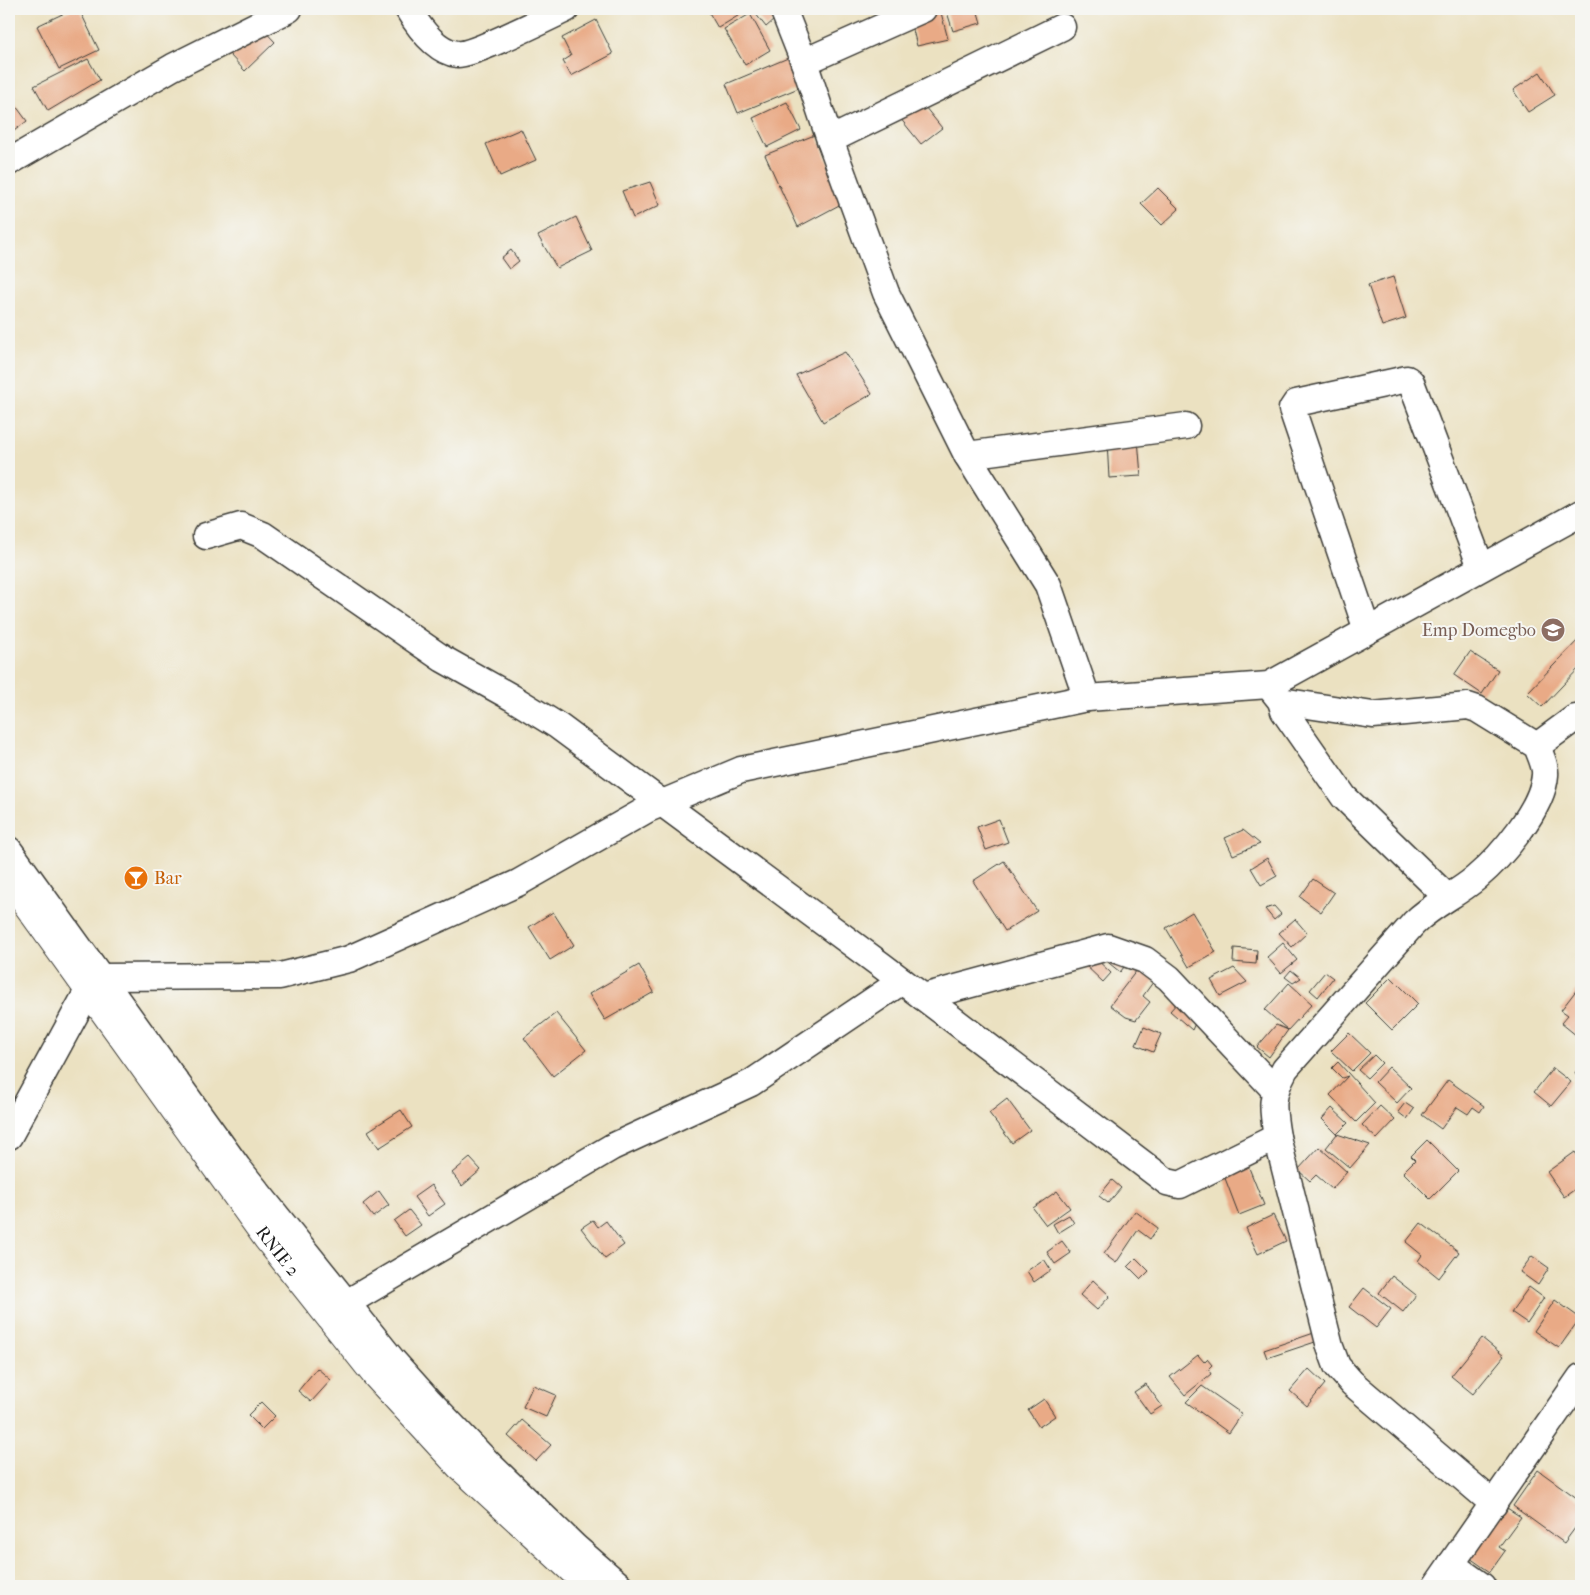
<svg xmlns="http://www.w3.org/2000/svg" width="1590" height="1595" font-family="'IM FELL French Canon',serif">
<rect width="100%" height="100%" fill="#f6f6f2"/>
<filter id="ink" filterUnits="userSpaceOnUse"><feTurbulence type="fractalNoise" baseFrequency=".02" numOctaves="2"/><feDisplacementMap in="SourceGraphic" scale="10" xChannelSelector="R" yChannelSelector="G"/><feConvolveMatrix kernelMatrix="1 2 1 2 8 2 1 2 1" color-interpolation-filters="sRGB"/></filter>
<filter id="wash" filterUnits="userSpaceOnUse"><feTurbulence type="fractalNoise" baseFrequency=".0096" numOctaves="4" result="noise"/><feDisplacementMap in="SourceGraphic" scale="20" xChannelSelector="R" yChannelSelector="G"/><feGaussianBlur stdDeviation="1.12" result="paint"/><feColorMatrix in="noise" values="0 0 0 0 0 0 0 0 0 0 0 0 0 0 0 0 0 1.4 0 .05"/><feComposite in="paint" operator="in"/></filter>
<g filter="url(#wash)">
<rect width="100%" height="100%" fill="#ebe1c1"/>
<g id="blocks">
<g fill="#e9aa86">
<path d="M73,9h6l20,41 -40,19 -22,-43z"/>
<path d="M707,9h31l3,5 -23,14z"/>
<path d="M762,9h5l7,11 -8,7 -11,-14z"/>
<path d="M931,9h9l8,30 -31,7 -8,-32z"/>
<path d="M946,9h31l4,14 -28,8z"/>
<path d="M750,14l20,36 -25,15 -21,-36z"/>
<path d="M596,20l17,34 -42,22 -8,-15 8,-5 -9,-18z"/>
<path d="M259,25l16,17 -30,29 -16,-17z"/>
<path d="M788,58l13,29 -63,26 -12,-29z"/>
<path d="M88,59l12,21 -52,31 -14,-25z"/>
<path d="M1540,72l15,23 -27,17 -15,-22z"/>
<path d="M787,102l14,28 -34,17 -14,-29z"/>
<path d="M921,102l21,26 -21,16 -21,-26z"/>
<path d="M16,106l11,15 -17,13 -1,-23z"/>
<path d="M521,129l15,31 -36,16 -14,-32z"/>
<path d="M817,134l26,69 -45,24 -33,-72z"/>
<path d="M650,182l10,23 -27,13 -11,-27z"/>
<path d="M1158,188l21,21 -17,16 -21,-21z"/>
<path d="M576,217l16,34 -35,17 -19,-32z"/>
<path d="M511,250l8,11 -10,8 -8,-11z"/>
<path d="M1393,277l13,41 -24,8 -14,-41z"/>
<path d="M845,352l27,42 -49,28 -27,-47z"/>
<path d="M1138,439l3,37 -32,2 -2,-37z"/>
<path d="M1581,637v29l-39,41 -15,-14z"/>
<path d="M1470,652l28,18 -16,24 -28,-19z"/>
<path d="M999,819l9,23 -22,8 -9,-23z"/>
<path d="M1243,830l17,14 -27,11 -8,-17z"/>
<path d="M1267,858l10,18 -16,9 -10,-17z"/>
<path d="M1004,861l33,50 -32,20 -32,-50z"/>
<path d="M1313,879l21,14 -13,19 -21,-15z"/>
<path d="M1274,906l7,8 -7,6 -9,-11z"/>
<path d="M553,912l21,33 -24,15 -21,-33z"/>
<path d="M1192,912l24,40 -27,15 -23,-39z"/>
<path d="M1295,919l12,14 -15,14 -13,-14z"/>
<path d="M1283,943l14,17 -16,13 -14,-16z"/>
<path d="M1234,948l23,2 -1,14 -23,-2z"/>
<path d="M1094,957l17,16 -8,9 -20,-19z"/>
<path d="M1104,959l21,7 -5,6z"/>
<path d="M639,965l15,27 -49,28 -16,-26z"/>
<path d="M1140,966l16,12 -13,18 7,6 -14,18 -10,-3 -16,-12z"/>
<path d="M1234,968l13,14 -27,14 -9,-16z"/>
<path d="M1291,970l10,8 -8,5 -8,-6z"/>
<path d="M1325,972l8,6 -15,19 -8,-7z"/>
<path d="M1391,977l27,27 -26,26 -27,-27z"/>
<path d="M1289,983l23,21 -24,26 -19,27 -12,-10 19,-22 12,5 -23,-20z"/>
<path d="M1581,984v46l-4,6 -16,-13 7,-8 -7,-5z"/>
<path d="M1178,1002l19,17 -5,11 -22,-19z"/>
<path d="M556,1013l30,37 -33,26 -29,-38z"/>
<path d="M1144,1027l17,7 -8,18 -17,-7z"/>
<path d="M1349,1033l21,20 -18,18 -21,-20z"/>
<path d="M1374,1055l8,8 -15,15 -9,-8z"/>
<path d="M1338,1062l37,41 -19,19 -26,-27 18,-19 -6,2 -10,-10z"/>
<path d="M1581,1063v14l-6,-4z"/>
<path d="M1389,1067l22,21 -14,15 -22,-21z"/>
<path d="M1553,1068l18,14 -20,24 -17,-14z"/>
<path d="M1448,1080l36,26 -4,6 -7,-5 -5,7 -11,-7 -16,22 -19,-14z"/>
<path d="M1007,1099l23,31 -18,13 -23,-30z"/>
<path d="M1405,1103l9,6 -7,10 -9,-7z"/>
<path d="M1380,1106l15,14 -18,19 -15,-14z"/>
<path d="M1332,1108l16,15 -11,11 -15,-15z"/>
<path d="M401,1110l11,17 -33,21 -11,-17z"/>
<path d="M1337,1134l33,11 -20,23 -24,-20z"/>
<path d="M1427,1140l31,31 -28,28 -27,-27 12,-12 -4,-4z"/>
<path d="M1319,1147l28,25 -15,17 -16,-14 -6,6 -12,-11z"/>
<path d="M1575,1152l6,9v24l-17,12 -17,-25z"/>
<path d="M470,1158l11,12 -19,16 -10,-13z"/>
<path d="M1247,1163l17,42 -25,10 -16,-42z"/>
<path d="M1112,1180l9,8 -13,15 -9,-7z"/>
<path d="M431,1185l14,19 -17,12 -14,-19z"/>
<path d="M379,1191l10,14 -16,12 -10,-13z"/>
<path d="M1057,1191l13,17 -24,17 -13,-17z"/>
<path d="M409,1210l12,15 -16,11 -11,-15z"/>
<path d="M1135,1211l23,17 -8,11 -12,-9 -22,33 -12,-9z"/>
<path d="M1069,1215l5,8 -16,10 -5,-9z"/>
<path d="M1273,1215l13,26 -28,13 -12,-26z"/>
<path d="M593,1220l5,7 8,-6 18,24 -19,14 -24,-31z"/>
<path d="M1421,1223l38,29 -20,26 -21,-17 4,-6 -16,-13z"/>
<path d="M1062,1241l9,12 -16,11 -8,-12z"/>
<path d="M1532,1256l17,12 -11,17 -18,-13z"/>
<path d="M1136,1258l13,13 -8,8 -13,-13z"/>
<path d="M1044,1259l7,11 -17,12 -7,-11z"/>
<path d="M1392,1276l24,19 -13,17 -24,-19z"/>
<path d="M1093,1280l17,16 -13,14 -17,-15z"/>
<path d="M1529,1287l15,11 -17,25 -16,-11z"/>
<path d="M1364,1288l27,21 -15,19 -27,-21z"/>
<path d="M1555,1300l25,18 -21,30 -25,-17z"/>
<path d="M1314,1333l1,9 -48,16 -3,-8z"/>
<path d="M1482,1338l22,18 -31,38 -22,-18z"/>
<path d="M1198,1355l6,7 3,-3 5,6 -4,4 3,5 -26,21 -15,-18z"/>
<path d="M317,1368l14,12 -20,22 -13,-11z"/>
<path d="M1309,1369l16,15 -18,22 -17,-15z"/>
<path d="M1146,1384l16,22 -12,8 -16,-22z"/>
<path d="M533,1385l23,10 -10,22 -23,-10z"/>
<path d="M1202,1386l40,28 -13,19 -43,-31z"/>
<path d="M1044,1399l11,17 -16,11 -11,-17z"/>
<path d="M261,1402l14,14 -13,13 -14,-14z"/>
<path d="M522,1420l29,25 -15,16 -28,-25z"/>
<path d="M1538,1470l43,31v19l-17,23 -51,-37z"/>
<path d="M1507,1508l14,9 -22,30 6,4 -15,21 -20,-14z"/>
</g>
</g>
</g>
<g filter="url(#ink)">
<use href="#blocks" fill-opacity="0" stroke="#3b3a35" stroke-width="1"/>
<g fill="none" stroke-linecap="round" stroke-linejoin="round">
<defs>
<g id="minor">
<path d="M408,9c10,17 27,42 49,45 14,2 92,-37 109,-45"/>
<path d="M783,9l21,53 26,78 56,153 81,162 81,130 39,113"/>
<path d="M804,62l119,-53"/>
<path d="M830,140l232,-113"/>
<path d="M9,162l164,-95 116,-58"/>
<path d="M967,455l219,-29"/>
<path d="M206,536l35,-10 22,9 180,124 68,38 47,29 323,239 286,217 13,3 97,-48"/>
<path d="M1367,630l-75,-221 4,-6 111,-24 4,3 70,185"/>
<path d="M1273,691l8,10 3,10 60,86 103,100"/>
<path d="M1281,701l92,14 95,-9 9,3 60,37c3,9 9,20 8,29 -2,33 -44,82 -69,103 -20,17 -43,26 -62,45l-129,146c-15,28 -13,38 -8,68l53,210 7,19 15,17 142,121"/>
<path d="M1537,746l38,-28h6"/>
<path d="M9,850l229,318 155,193 35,39 60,63 87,84 45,39"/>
<path d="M923,997l185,-50 37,13 24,18 105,111"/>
<path d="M9,1136l80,-147 12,-12 179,-1 69,-17 169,-76 130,-74 93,-39 346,-72 182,-13 312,-172"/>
<path d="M333,1311l279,-164 139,-64 151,-102"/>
<path d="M1451,1564l31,22"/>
<path d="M1436,1586l145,-209"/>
</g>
<g id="highway">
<path id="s1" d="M9,879l259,360 109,137 83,90 130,120"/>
</g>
</defs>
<use href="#minor" stroke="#3b3a35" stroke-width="29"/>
<use href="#highway" stroke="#3b3a35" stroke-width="30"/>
<use href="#minor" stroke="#fff" stroke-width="26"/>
<use href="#highway" stroke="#fff" stroke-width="28"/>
</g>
</g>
<defs>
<symbol id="school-disc" viewBox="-11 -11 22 22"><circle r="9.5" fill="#8d6e63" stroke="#f6f6f2"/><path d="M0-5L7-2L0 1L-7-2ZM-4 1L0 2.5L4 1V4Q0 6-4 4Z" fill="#fff"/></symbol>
<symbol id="bar-disc" viewBox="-11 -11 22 22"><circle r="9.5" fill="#e8710a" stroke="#f6f6f2"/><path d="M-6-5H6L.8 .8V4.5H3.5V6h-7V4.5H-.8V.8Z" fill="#fff"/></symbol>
</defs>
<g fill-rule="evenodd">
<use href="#school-disc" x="1539" y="616" width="28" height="28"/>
<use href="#bar-disc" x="122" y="864" width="28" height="28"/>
</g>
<g text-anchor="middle" stroke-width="4" stroke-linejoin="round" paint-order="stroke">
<g font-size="18" fill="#785e54" stroke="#f6f6f2" text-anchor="end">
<text x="1536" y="636">Emp Domegbo</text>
</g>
<g font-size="18" fill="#c56008" stroke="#f6f6f2" text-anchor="start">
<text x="154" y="884">Bar</text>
</g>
<g font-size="18" fill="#1c1c1c" stroke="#f6f6f2">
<text dy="6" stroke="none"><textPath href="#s1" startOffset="459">RNIE 2</textPath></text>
</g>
</g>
<rect width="1590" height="1595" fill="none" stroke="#f6f6f2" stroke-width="30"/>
</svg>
